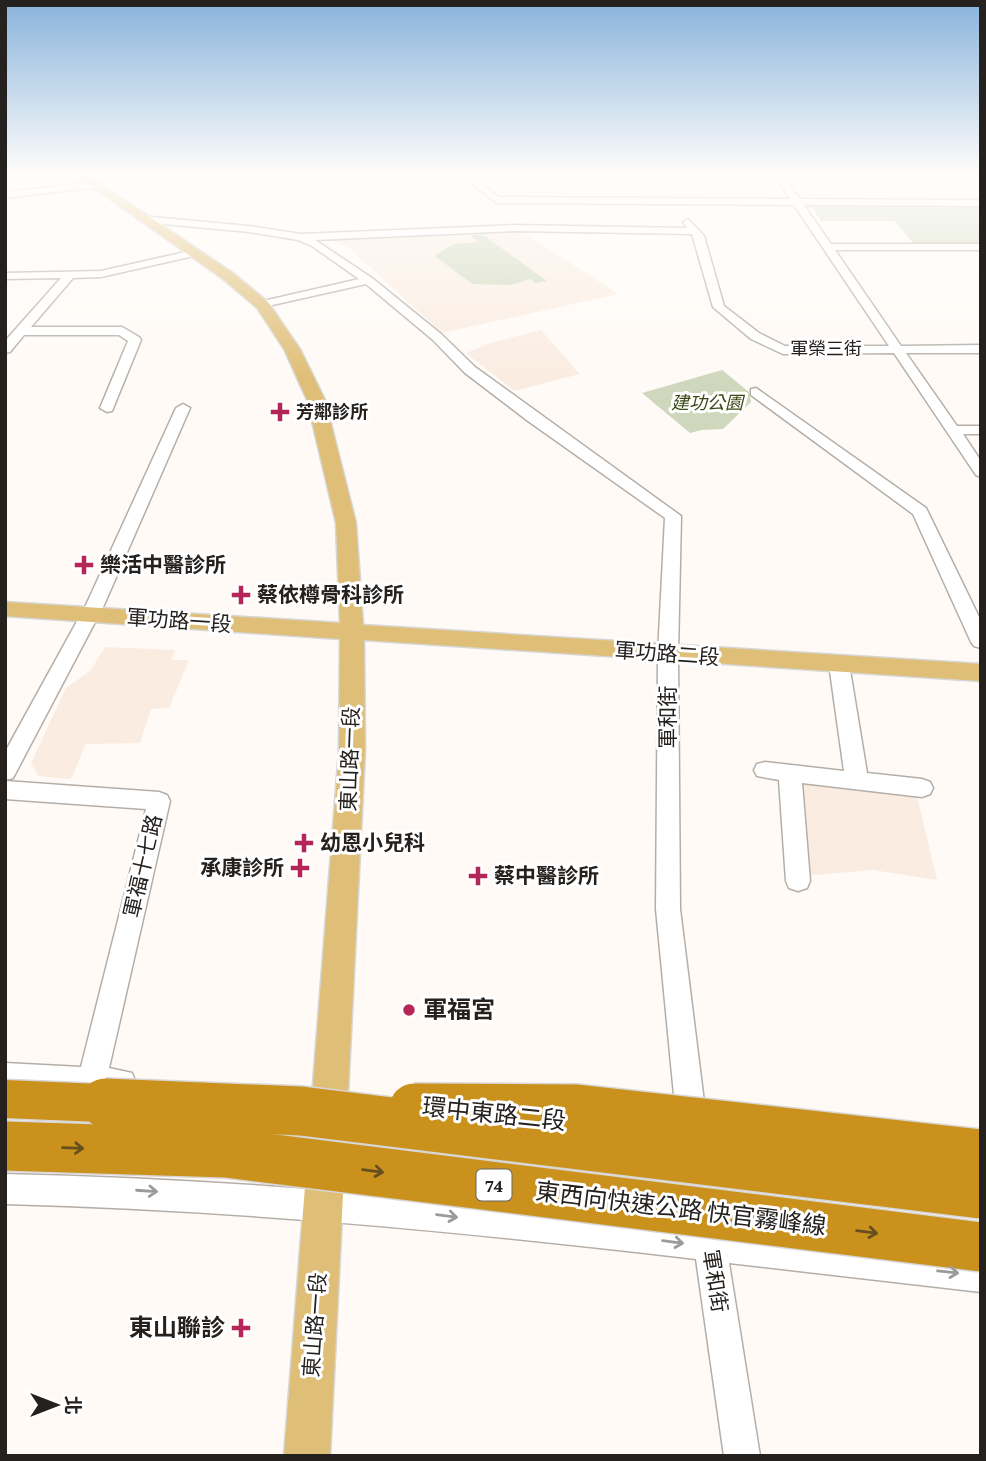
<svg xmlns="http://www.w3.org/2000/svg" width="986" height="1461" font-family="'Crimson Pro','Noto Sans TC',serif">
<rect width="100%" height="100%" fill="#fffaf6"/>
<g fill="#faece1">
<path d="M520,230l98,64 -176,39 -93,-85 -23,-11z"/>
<path d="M541,330l39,44 -66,17 -48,-38 24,-10z"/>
<path d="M105,647l70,3 -4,10h18l-20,48 -18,1 -11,34 -54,1 -15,35 -33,-3 -7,-13 35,-75 24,-17z"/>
<path d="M798,777l118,15 21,88 -64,-10 -69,6z"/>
</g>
<g fill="#cfd8bd">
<path d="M981,206v38l-68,-1 -18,-22h-74l-9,-14z"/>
<path d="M482,234l65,47 -11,2 -6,-4 -19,6 -39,-1 -37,-28 18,-12 25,-2 -7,-6z"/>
<path d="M722,370l27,22 2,10 -28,27 -21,1 -12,3 -48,-40z"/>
</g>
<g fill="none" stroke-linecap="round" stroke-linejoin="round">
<defs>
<g id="minor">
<path d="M459,174h9l31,23 291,2 -16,-25h8l18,25 181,1v6l-177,-1 27,39h150v6h-146l66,96 80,-1v8h-75l51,73h24v8h-18l18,27v16l-5,-2 -82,-122 -111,1 -32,-15 -38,-32 -21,-73 -178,-3 -199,9 57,38 69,56 34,33 206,149 -3,138 2,255 27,217 -5,10 -10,5 -10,-5 -5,-10 -21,-217 2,-255 7,-136 -137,-97 -63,-48 -32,-33 -67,-56 -107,24v-6l100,-23 -47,-33 -14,-6 -49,-8 -107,-10 -5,-3 5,-3 107,10 52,8 213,-9 173,3 -4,-6 5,-3 16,17 20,70 35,27 26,13h104l-95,-141 -297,-2z"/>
<path d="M95,182l3,1v4l-93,11v-6z"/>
<path d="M194,250l4,1v4l-97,22 -28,1 -42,49h91l17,10 2,3 -29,71 -5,1 -7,-4 28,-67 -9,-6h-95l-14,17 -5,1v-12l56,-63 -56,1v-6l96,-2z"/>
<path d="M756,388l170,120 55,113v27l-7,-2 -3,-4 -58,-128 -162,-119v-6z"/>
<path d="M183,404l7,4 -86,197 -91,173 -8,2v-28l81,-147 90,-197z"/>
<path d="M839,657l7,2 3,5 18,109 55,6 8,3 3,6 -3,6 -8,3 -120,-14 8,98 -3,7 -9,3 -9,-3 -3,-7 -7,-101 -22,-4 -3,-6 3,-6 8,-2 79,9 -15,-107 3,-5z"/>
<path d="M5,781l154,11 8,3 3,6 -61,267 23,5 4,10 -4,10 -10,4 -117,-6v-28l76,4 65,-258 -141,-10z"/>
<path d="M697,1143l11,4 4,11 12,72 257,30v32l-252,-29 31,193h-36l-28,-197c-230,-27 -459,-49 -691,-55v-30c230,5 458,26 686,52l-9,-68 4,-11z"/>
</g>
<path id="major" d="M74,174h12l147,99 35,29 32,47 25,51 31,123 7,102 618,39v17l-617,-41 1,111 -35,705h-46l55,-705 1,-112 -335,-23v-14l335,21 -4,-100 -29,-123 -23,-51 -27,-41 -34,-29z"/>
</defs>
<use href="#minor" stroke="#b5aea8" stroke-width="3"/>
<use href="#major" stroke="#d8d7d7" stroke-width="3"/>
<use href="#minor" fill="#fff" fill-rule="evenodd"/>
<use href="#major" fill="#dfbe77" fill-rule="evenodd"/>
<defs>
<path id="highway-bridge-far1" d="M5,1099l143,6"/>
<g id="highway-bridge">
<path d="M105,1103l196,8 680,83"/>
<path d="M414,1108l163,1 404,45"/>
<path d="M5,1146l221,7 755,94"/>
</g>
</defs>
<use href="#highway-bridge-far1" stroke="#d8d7d7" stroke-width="41" stroke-linecap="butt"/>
<use href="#highway-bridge" stroke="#d8d7d7" stroke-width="52" stroke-linecap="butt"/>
<use href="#highway-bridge-far1" stroke="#ca921d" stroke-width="38"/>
<use href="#highway-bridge" stroke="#ca921d" stroke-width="49"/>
</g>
<defs><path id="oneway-shaft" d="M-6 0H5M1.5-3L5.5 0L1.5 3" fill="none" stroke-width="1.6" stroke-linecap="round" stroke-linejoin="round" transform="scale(1.75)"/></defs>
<g stroke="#664e1e">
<use href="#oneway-shaft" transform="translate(73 1148) rotate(2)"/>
<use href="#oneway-shaft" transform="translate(373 1171) rotate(7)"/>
<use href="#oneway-shaft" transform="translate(867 1232) rotate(7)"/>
</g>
<g stroke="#9c9b9a">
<use href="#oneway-shaft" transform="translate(147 1191) rotate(4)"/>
<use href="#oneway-shaft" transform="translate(447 1216) rotate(7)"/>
<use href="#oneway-shaft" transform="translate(673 1242) rotate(7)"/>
<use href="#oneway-shaft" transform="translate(948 1272) rotate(6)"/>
</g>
<linearGradient id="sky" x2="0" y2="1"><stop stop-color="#88b3dc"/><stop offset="0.46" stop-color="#fffdfb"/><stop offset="1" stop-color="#fffdfb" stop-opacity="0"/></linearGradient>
<rect width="986" height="378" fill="url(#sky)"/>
<g fill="#b42558" stroke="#fff" stroke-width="2.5">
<path d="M276.5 401.5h7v7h7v7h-7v7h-7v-7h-7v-7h7z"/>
<path d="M80.5 554.5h7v7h7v7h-7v7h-7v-7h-7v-7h7z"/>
<path d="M237.5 584.5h7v7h7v7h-7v7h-7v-7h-7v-7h7z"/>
<path d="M300.5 832.5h7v7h7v7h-7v7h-7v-7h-7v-7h7z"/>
<path d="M296.5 857.5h7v7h7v7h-7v7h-7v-7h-7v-7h7z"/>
<path d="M474.5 865.5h7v7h7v7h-7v7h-7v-7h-7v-7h7z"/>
<circle cx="409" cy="1010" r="7"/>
<path d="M237.5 1317.5h7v7h7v7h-7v7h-7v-7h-7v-7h7z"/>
</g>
<g text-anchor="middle" stroke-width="6" stroke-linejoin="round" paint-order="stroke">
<g font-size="18" fill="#24211f" stroke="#fff">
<text x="826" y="355">軍榮三街</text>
</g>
<g font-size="18" font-style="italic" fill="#3a4714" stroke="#fff">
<text x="707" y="409">建功公園</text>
</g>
<g font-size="18" font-weight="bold" fill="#24211f" stroke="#fff" text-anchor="start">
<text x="296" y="418">芳鄰診所</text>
</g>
<rect fill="#fff" stroke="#666462" stroke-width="2" x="476.5" y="1169.5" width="35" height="31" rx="5"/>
<g font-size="19" font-weight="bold" fill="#24211f">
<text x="494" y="1192">74</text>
</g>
<g font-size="21" font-weight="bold" fill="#24211f" stroke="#fff" text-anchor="start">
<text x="100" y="572">樂活中醫診所</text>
<text x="257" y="602">蔡依樽骨科診所</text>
<text x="320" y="850">幼恩小兒科</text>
<text x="284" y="875" text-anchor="end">承康診所</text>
<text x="494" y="883">蔡中醫診所</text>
</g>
<g font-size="21" fill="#24211f" stroke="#fff">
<text transform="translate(179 621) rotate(4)" y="7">軍功路一段</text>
<text transform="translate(667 654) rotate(4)" y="7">軍功路二段</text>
<text transform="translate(668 717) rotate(-90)" y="7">軍和街</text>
<text transform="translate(350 759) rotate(-88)" y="7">東山路一段</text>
<text transform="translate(143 866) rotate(-77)" y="7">軍福十七路</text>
<text transform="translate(715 1281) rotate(81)" y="7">軍和街</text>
<text transform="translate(315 1325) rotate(-86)" y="7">東山路一段</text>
</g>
<g font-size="24" font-weight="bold" fill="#24211f" stroke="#fff" text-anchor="start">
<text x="423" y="1018">軍福宮</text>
<text x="225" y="1336" text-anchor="end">東山聯診</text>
</g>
<g font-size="24" fill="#24211f" stroke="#fff">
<text transform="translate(494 1114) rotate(6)" y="8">環中東路二段</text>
<text transform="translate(681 1209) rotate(7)" y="8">東西向快速公路 快官霧峰線</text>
</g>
</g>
<rect width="986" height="1461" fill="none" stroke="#24211f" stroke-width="14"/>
<g transform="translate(56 1405) rotate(90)" stroke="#ffffff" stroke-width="5" paint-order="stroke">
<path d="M0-5L12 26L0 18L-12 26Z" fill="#24211f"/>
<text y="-10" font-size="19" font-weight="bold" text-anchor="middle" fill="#24211f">北</text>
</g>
</svg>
